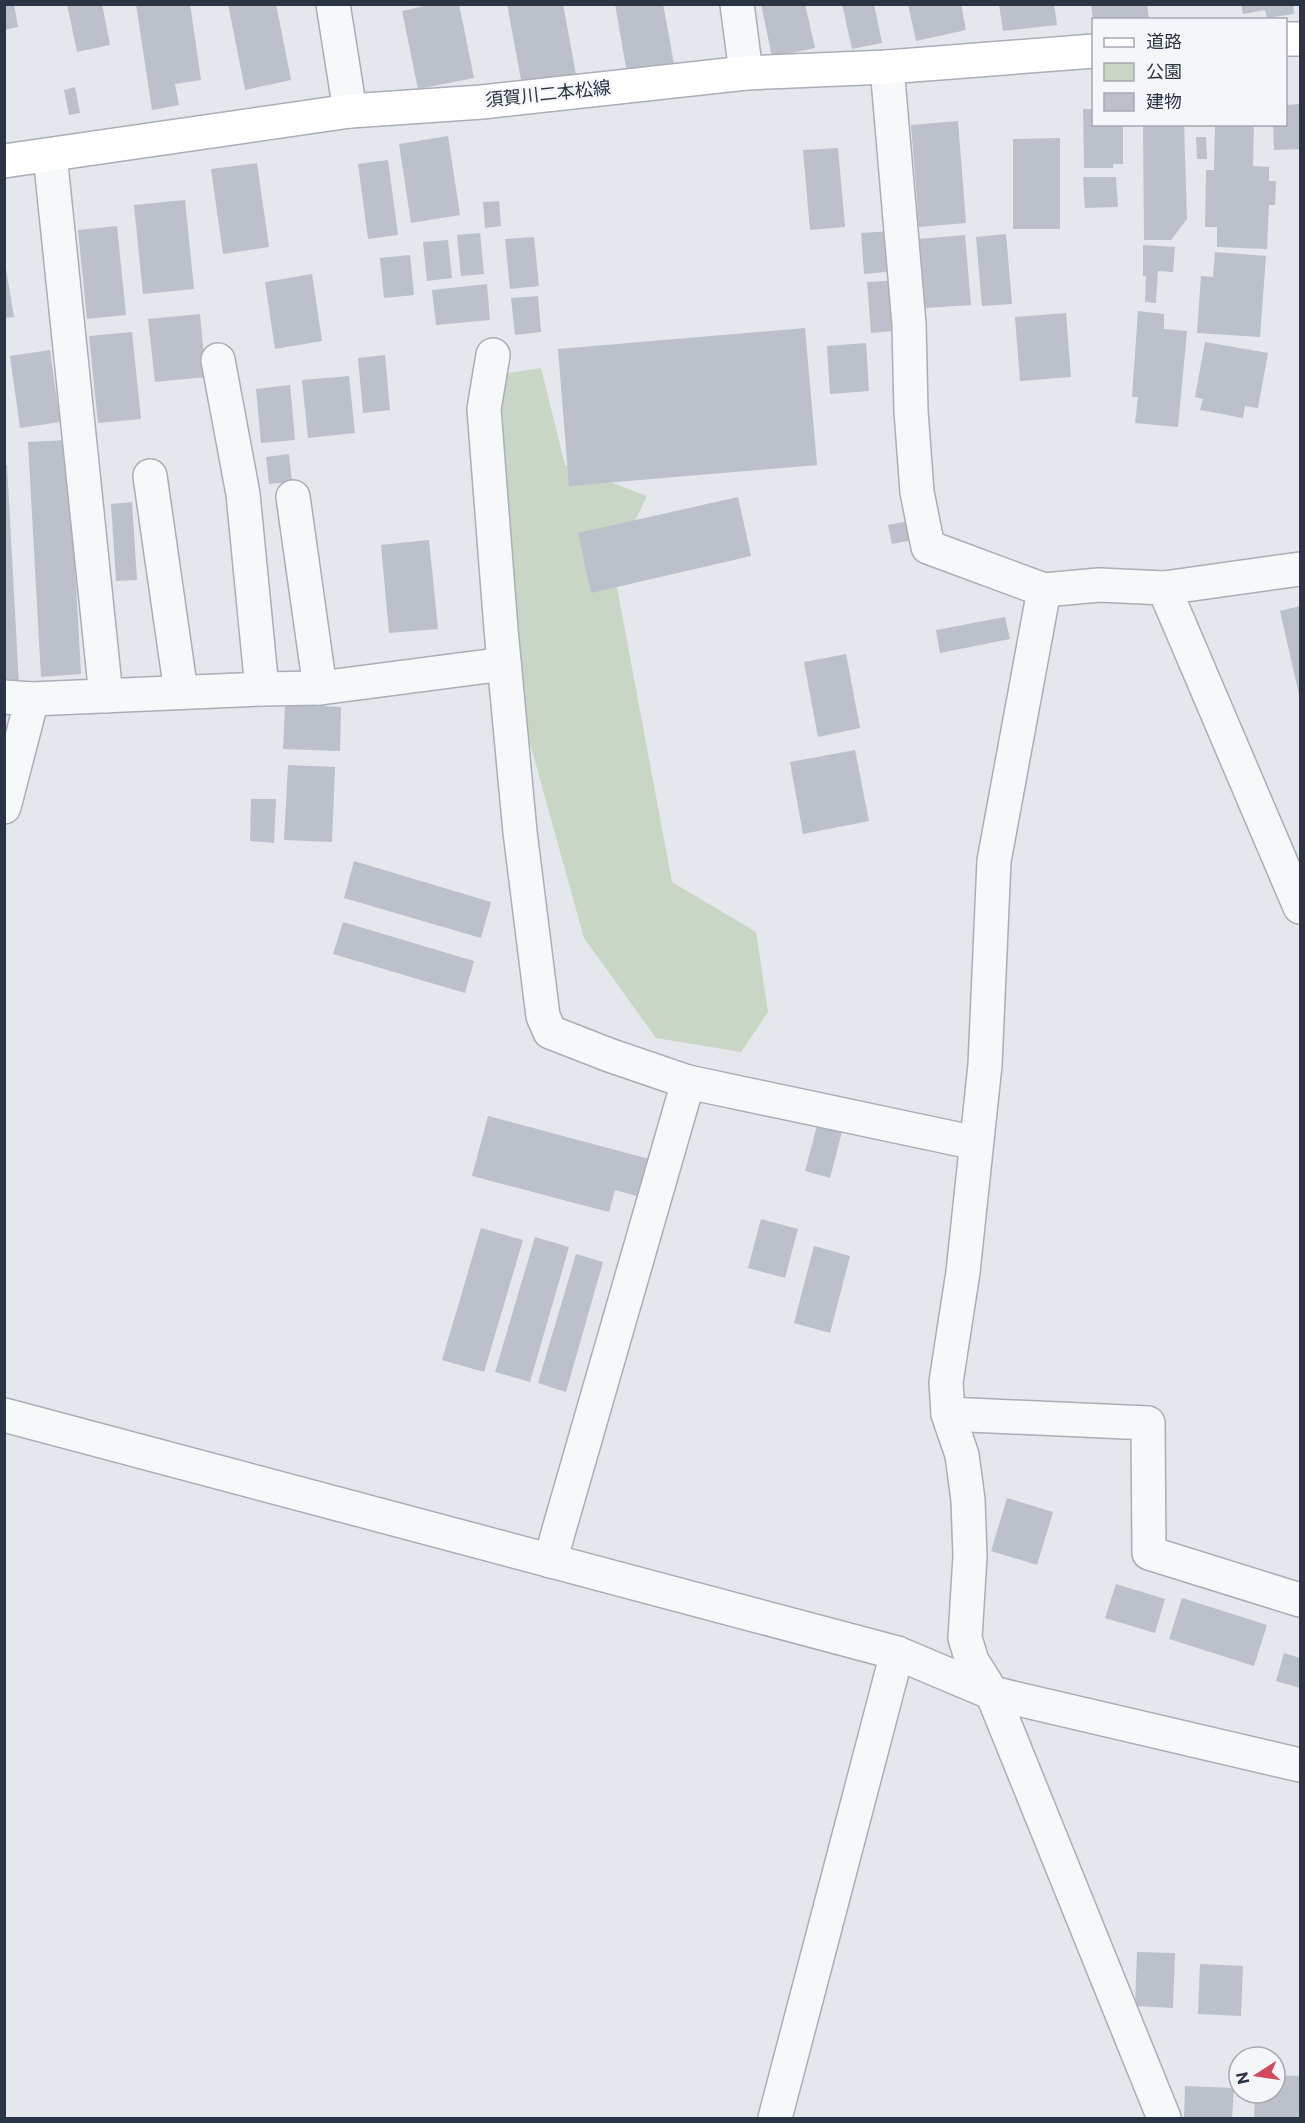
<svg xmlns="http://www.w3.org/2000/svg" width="1305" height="2123" font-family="Commissioner,'Noto Sans JP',sans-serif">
<rect width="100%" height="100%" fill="#e4e7ec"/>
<path fill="#c9d6c5" d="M541,368l24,97 82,31 -34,70 59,316 84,50 12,80 -27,40 -85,-14 -72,-100 -61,-220 -28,-343z"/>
<g fill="#bbc0ca">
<path d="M4,4h10l4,23 -14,3z"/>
<path d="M67,4h35l8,41 -33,7z"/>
<path d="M136,4h54l11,76 -26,4 4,21 -27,5z"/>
<path d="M228,4h48l15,76 -46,10z"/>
<path d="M433,4h26l15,74 -56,11 -16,-78z"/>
<path d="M507,4h56l13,71 -54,10z"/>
<path d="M615,4h48l11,60 -47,9z"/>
<path d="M761,4h44l10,44 -43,9z"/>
<path d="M842,4h32l8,39 -30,6z"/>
<path d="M908,4h53l5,26 -50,11z"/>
<path d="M999,4h55l3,21 -54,6z"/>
<path d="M1091,4h56l2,15 -56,1z"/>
<path d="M1241,4h52l1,10 -27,4 -2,-8 -22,4z"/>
<path d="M75,87l5,26 -11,2 -5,-25z"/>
<path d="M1300,104v45l-26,1 -1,-26h13v-19z"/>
<path d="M1083,109h11v15h29v40h-10v4h-29z"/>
<path d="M958,121l8,102 -47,4 -8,-102z"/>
<path d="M1143,124h41l3,95 -16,21h-27z"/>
<path d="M1215,124h39l-1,42 16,1v14h7l-1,24h-6l-2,44 -50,-2v-20h-12l1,-57h8z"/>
<path d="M448,136l12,79 -49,8 -12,-79z"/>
<path d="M1196,137h10l1,22h-10z"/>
<path d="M1060,138v91h-47v-90z"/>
<path d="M838,148l7,79 -35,3 -7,-80z"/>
<path d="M388,160l10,75 -30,4 -10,-75z"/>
<path d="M257,163l12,84 -46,7 -12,-85z"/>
<path d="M1083,177h33l2,30 -33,1z"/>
<path d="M185,200l9,89 -51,5 -9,-89z"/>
<path d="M499,201l2,25 -16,2 -2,-26z"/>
<path d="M117,226l9,89 -39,4 -9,-89z"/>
<path d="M892,231l3,40 -31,3 -3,-41z"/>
<path d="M480,233l4,41 -23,2 -4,-41z"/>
<path d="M1006,234l6,70 -30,2 -6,-69z"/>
<path d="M965,235l6,70 -46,3 -6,-69z"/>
<path d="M534,237l5,49 -29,3 -5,-50z"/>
<path d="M448,240l4,38 -25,3 -4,-39z"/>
<path d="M1143,245l32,2 -2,25 -15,-1 -2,32 -11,-1 1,-26h-3z"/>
<path d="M1215,252l51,4 -6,81 -63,-4 4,-57 12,1z"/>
<path d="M410,255l4,40 -30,3 -4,-40z"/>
<path d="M4,257l10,60 -10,1z"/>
<path d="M312,274l10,67 -47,8 -10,-67z"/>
<path d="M899,280l4,50 -32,3 -4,-51z"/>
<path d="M487,284l3,36 -54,5 -4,-35z"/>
<path d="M538,296l3,36 -26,3 -4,-37z"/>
<path d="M1138,311l26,3v15l23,2 -9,96 -43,-4 3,-26h-6z"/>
<path d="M1066,313l5,64 -51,4 -5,-64z"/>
<path d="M200,314l6,63 -51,5 -7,-63z"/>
<path d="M805,328l12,137 -248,21 -11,-137z"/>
<path d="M132,332l9,87 -43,4 -9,-87z"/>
<path d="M1205,342l63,11 -10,55 -13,-2 -2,12 -43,-8 3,-11 -8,-2z"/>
<path d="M866,343l3,48 -39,3 -3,-48z"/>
<path d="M50,350l10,72 -40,6 -10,-72z"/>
<path d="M385,355l5,55 -27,3 -5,-55z"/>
<path d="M349,376l6,57 -47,5 -6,-58z"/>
<path d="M290,385l5,55 -34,3 -5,-54z"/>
<path d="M68,440l13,234 -40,3 -13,-235z"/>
<path d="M289,454l3,28 -23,2 -3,-27z"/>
<path d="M4,465h3l12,220 -15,1z"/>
<path d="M738,497l13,59 -160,37 -13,-60z"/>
<path d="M132,502l5,78 -21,1 -5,-77z"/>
<path d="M909,521l4,19 -21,4 -4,-19z"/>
<path d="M429,540l9,89 -49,4 -8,-88z"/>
<path d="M1300,606v93l-20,-88z"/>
<path d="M1005,617l5,22 -70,14 -4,-23z"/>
<path d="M846,654l14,74 -42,9 -14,-75z"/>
<path d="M285,704l56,3 -1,44 -57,-2z"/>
<path d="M855,750l14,71 -66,13 -13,-72z"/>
<path d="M288,765l47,2 -3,75 -48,-2z"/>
<path d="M251,799h25l-2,44 -24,-2z"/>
<path d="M354,861l137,41 -10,36 -137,-40z"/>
<path d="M343,922l131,39 -9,32 -132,-39z"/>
<path d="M488,1116l165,44 -9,38 -29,-8 -6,22 -137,-36z"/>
<path d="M818,1122l25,6 -13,50 -25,-7z"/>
<path d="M761,1219l37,10 -13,49 -37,-10z"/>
<path d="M481,1228l42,12 -39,132 -42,-12z"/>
<path d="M535,1237l34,10 -39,135 -35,-10z"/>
<path d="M814,1246l36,10 -20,77 -36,-10z"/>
<path d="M576,1254l27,8 -37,130 -28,-9z"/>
<path d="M1007,1498l46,14 -16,53 -46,-14z"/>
<path d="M1116,1584l49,15 -10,34 -50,-15z"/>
<path d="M1182,1598l85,27 -13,41 -85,-27z"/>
<path d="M1284,1653l16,5v30l-24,-7z"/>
<path d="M1137,1952l38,1 -2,55 -38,-2z"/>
<path d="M1200,1964l43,2 -2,50 -43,-2z"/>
<path d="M1275,2075l25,1v42h-46l1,-25h20z"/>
<path d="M1185,2086l49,2 -2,30h-48z"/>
</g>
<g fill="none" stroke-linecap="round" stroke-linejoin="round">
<defs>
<g id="street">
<path d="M333,4l17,107"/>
<path d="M737,4l9,69"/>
<path d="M887,67l22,257 2,87 6,81 11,55 116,43 -50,271 -9,204 -22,207 -17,110 2,32 14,41 6,45 2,56 -5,82 7,23 20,32 172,425"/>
<path d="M50,155l56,541"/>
<path d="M493,355l-9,54 17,220 19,203 23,184 7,16 59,23 79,27"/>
<path d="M218,360l25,134 19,195"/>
<path d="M150,476l31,216"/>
<path d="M293,497l27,191"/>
<path d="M1164,588l136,-19"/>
<path d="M1044,590l55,-5 65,3 136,319"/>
<path d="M4,697l28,2 -28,108"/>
<path d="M32,699l230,-10 58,-1 184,-24"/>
<path d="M948,1414l200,9 1,130 151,47"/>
<path d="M4,1415l893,238 95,40 308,72"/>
<path d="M550,1561l138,-479 288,61"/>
<path d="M775,2118l122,-465"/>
</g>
<g id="secondary">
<path d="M1286,39h14"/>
<path d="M4,161l346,-50 132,-9 264,-29 141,-6 207,-16"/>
</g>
</defs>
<use href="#street" stroke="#a9aeb7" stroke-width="36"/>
<use href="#secondary" stroke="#a9aeb7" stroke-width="36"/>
<use href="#street" stroke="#f7f8fa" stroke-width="33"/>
<use href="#secondary" stroke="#fff" stroke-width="33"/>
</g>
<g text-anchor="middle" stroke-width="4.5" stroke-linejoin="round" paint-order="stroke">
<g font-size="18" fill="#2b3445" stroke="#f4f6f9">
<text transform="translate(548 94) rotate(-6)" y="6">須賀川二本松線</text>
</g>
</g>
<rect width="1305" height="2123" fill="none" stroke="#2b3445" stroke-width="12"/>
<rect x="1092" y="18" width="195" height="108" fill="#f4f6f9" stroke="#a4a8b1" stroke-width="1.5"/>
<rect x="1104" y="38" width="30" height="9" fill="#ffffff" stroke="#a4a8b1" stroke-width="1.5"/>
<text x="1146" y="48" font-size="18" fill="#2b3445">道路</text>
<rect x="1104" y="63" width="30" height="18" fill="#c9d6c5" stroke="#a4a8b1" stroke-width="1.5"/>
<text x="1146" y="78" font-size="18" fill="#2b3445">公園</text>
<rect x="1104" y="93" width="30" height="18" fill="#bbc0ca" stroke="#a4a8b1" stroke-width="1.5"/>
<text x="1146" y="108" font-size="18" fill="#2b3445">建物</text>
<g transform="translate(1257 2075) rotate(258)"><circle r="28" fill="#f4f6f9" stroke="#a4a8b1" stroke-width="1.5"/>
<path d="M0-4.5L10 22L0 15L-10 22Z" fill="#d1495b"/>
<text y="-9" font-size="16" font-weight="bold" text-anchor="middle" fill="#2b3445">N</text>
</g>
</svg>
